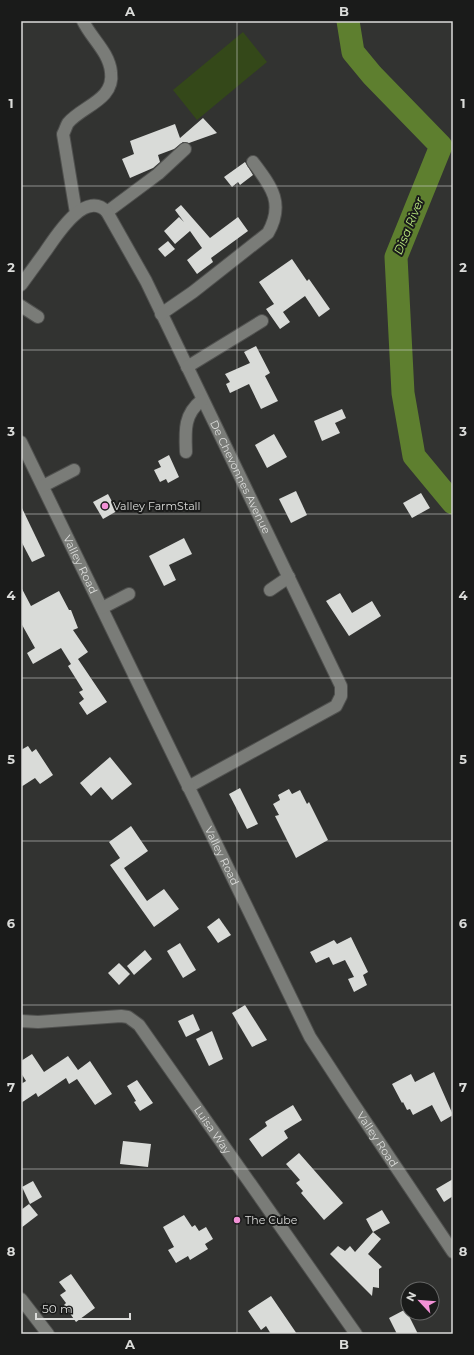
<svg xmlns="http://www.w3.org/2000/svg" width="474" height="1355" font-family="Montserrat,sans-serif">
<rect width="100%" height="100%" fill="#323331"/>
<path fill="#344819" d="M243,32l24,30 -70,58 -24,-30z"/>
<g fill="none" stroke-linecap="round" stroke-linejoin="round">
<path stroke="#5e7f2f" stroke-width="23" d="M348,21l5,31 19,23 69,71 -45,111 7,136 11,63 39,47"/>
</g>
<g fill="#d9dbd8">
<path d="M203,118l14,15 -28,10 -6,-1 -9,7 -16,6 2,7 -7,6 -23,10 -8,-19 12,-5 -4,-13 45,-17 5,14z"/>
<path d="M245,162l8,13 -13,10 -2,-3 -6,5 -8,-10z"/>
<path d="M181,205l29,33 28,-21 10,14 -37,27 2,4 -16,12 -10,-14 15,-12 -12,-17 -15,13 -11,-13 15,-14 5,5 -9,-12z"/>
<path d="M168,241l7,8 -10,8 -7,-8z"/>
<path d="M292,259l15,22 2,-2 21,30 -11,8 -14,-21 -22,16 7,10 -10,7 -14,-20 8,-5 -15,-22z"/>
<path d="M256,346l14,27 -5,3 13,25 -17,8 -12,-25 -19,9 -4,-9 4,-2 -5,-8 25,-11 -6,-11z"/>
<path d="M342,409l4,9 -11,5 5,10 -18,8 -8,-20z"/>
<path d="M274,434l13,23 -20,11 -12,-23z"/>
<path d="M169,455l10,22 -11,6 -2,-4 -6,3 -6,-12 7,-3 -3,-6z"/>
<path d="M296,491l11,24 -16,8 -12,-24z"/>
<path d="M421,493l9,15 -18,10 -9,-15z"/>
<path d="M108,494l9,17 -14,8 -10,-17z"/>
<path d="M21,506l24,50 -13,6 -11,-21z"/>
<path d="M184,538l8,16 -23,11 7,15 -12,6 -15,-30z"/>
<path d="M21,587l10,19 28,-15 10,19h2l7,18 -5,2 15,22 -10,7 29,43 -20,13 -8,-12 5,-4 -5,-7 4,-2 -15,-24 3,-2 -10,-16 -28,16 -6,-11 8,-5 -14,-25z"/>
<path d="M340,593l12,20 20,-12 9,15 -32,20 -23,-35z"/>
<path d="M28,746l4,6 4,-3 17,26 -13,9 -5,-6 -14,9v-37z"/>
<path d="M110,757l22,27 -20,16 -11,-13 -10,9 -11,-13z"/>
<path d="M240,788l18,36 -11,5 -18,-35z"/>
<path d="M289,789l3,5 8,-4 7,14 2,-2 19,38 -32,18 -21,-42 4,-1 -6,-11 7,-4 -2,-5z"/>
<path d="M131,826l17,25 -24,17 23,33 17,-12 15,20 -25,18 -44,-62 10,-7 -11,-16z"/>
<path d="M219,918l12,17 -13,8 -11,-16z"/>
<path d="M351,937l17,35 -5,3 4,10 -13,7 -6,-13 6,-2 -9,-17 -12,5 -4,-8 -13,6 -6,-11 24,-12 3,4z"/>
<path d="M180,943l16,27 -13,8 -16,-27z"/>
<path d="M145,950l7,9 -18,16 -7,-9z"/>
<path d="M119,963l11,11 -11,11 -11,-12z"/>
<path d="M245,1005l22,35 -15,7 -20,-34z"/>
<path d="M193,1014l7,16 -14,7 -8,-16z"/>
<path d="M212,1031l11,28 -14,7 -13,-27z"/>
<path d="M32,1054l12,18 24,-16 10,14 12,-9 22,33 -17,11 -18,-26 -8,5 -3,-6 -28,19 -2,-4 -15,10v-19l5,-3 -5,-8v-12z"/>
<path d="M434,1072l19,43 -12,7 -9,-17 -19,10 -3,-6 -3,1 -4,-8 -1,1 -10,-19 19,-10 4,8z"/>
<path d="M137,1080l16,23 -13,8 -6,-9 2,-1 -9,-15z"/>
<path d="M293,1105l9,15 -18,11 4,7 -26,19 -13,-18 18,-13 -2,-4z"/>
<path d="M123,1141l28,3 -3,23 -28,-3z"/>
<path d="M299,1153l44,50 -19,17 -23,-27 2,-2 -7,-8 4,-3 -14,-16z"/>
<path d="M453,1179v17l-9,6 -8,-13z"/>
<path d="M33,1181l9,16 -12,7 -8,-17z"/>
<path d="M29,1204l9,11 -17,13v-18z"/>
<path d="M382,1210l8,13 -17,9 8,7 -13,15 14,13 -3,2v19l-6,-1 -1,9 -42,-42 8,-8 7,5 5,-5 5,6 18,-20 -7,-13z"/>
<path d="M184,1215l8,12 3,-2 4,6 7,-4 7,12 -8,5 3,5 -18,11 -2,-4 -12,7 -8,-13 6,-3 -11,-20z"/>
<path d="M71,1274l24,34 -19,14 -12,-17 2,-2 -6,-8 6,-4 -7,-9z"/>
<path d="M271,1296l26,38h-26l-5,-8 -5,4 -13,-19z"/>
<path d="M408,1308v6l10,20h-21l-8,-16z"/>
</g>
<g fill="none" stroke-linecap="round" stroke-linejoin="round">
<defs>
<g id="minor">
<path d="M107,212l51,-38 27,-25"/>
<path d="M76,213l-13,-79c2,-3 3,-8 5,-11 14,-17 47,-23 43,-51 -2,-20 -20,-34 -28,-51"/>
<path id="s1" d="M21,285c8,-11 16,-22 24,-33 10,-14 40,-64 62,-40l39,69 195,405v10l-5,10 -148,81"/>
<path d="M21,306l17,11"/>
<path d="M161,314l32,-22 75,-59c17,-30 3,-47 -15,-71"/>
<path d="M187,367l75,-46"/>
<path id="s2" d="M21,442l289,595 41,63 102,152"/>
<path d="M186,452c-1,-22 -2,-38 16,-52"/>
<path d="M43,486l31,-16"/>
<path d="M270,590l19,-13"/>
<path d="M102,608l27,-14"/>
<path id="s3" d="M21,1021l17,1 83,-6 7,1 11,8 217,309"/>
<path d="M21,1299l27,35"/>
</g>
</defs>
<use href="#minor" stroke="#50514f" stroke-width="14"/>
<use href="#minor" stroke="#7a7c78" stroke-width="12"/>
</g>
<path fill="none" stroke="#dbdcda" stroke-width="1" stroke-opacity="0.55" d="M237,21v1313M21,186h432M21,350h432M21,514h432M21,678h432M21,841h432M21,1005h432M21,1169h432"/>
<g fill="#f291d6" stroke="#1a1b1a" stroke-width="1.5">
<circle cx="105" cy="506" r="4"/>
<circle cx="237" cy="1220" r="4"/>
</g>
<g text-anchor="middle" stroke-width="4" stroke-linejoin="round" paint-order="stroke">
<g font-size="11" fill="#dbdcda" stroke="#1a1b1a">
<text dy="4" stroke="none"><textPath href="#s1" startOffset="422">De Chevonnes Avenue</textPath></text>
<text dy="4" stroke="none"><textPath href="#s2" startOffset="136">Valley Road</textPath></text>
<text dy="4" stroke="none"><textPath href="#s2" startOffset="460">Valley Road</textPath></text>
<text dy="4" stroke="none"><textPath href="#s3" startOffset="249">Luisa Way</textPath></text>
<text dy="4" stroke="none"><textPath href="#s2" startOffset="784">Valley Road</textPath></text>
</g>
<g font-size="11" fill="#dbdcda" stroke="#1a1b1a" text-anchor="start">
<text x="113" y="510">Valley FarmStall</text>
<text x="245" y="1224">The Cube</text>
</g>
<g font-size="12" font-style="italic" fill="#bae97e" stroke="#1a1b1a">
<text transform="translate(409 226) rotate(-68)" y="4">Disa River</text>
</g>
</g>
<rect width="474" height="1355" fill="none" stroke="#1a1b1a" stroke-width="44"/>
<g transform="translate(420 1301) rotate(296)"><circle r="19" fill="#1a1b1a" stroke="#676867"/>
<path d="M0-3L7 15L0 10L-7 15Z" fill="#f291d6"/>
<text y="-6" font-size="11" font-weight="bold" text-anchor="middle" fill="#dbdcda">N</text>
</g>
<path d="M36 1313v6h94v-6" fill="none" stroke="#dbdcda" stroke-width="2"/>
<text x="42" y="1313" font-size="12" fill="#dbdcda" stroke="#1a1b1a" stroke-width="3" paint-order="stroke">50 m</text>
<rect x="22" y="22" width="430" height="1311" fill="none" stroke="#dbdcda" stroke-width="1.5"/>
<g font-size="13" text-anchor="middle" font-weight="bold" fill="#dbdcda">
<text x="130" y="16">A</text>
<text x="344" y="16">B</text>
<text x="11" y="108">1</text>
<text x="463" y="108">1</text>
<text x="11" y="272">2</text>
<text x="463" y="272">2</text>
<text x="11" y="436">3</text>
<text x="463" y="436">3</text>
<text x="11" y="600">4</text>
<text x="463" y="600">4</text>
<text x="11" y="764">5</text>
<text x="463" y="764">5</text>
<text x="11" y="928">6</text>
<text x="463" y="928">6</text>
<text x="11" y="1092">7</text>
<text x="463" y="1092">7</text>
<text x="11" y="1256">8</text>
<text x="463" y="1256">8</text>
<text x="130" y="1349">A</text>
<text x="344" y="1349">B</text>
</g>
</svg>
